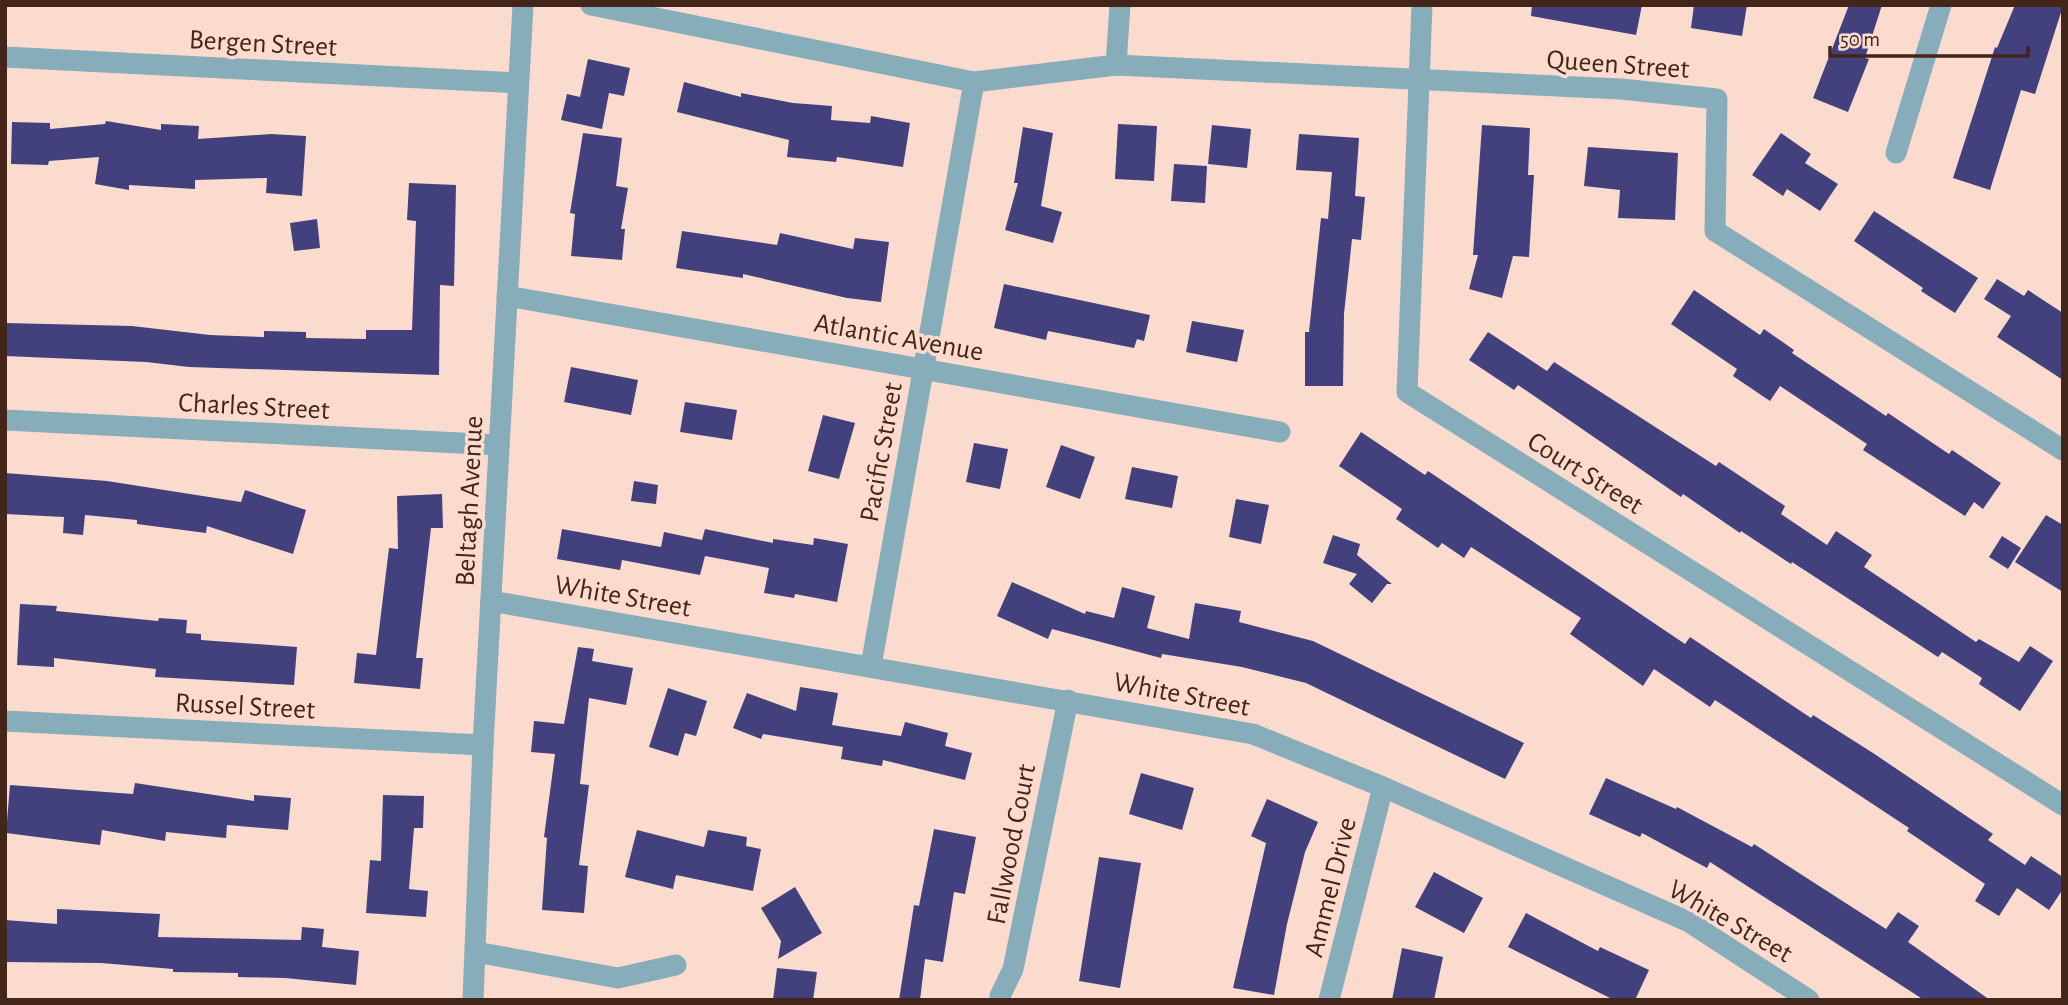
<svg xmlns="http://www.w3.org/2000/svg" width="2068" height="1005" font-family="'Alegreya Sans',sans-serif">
<rect width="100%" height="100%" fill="#fcdbcf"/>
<g fill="#43417d">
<path d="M1532,5h110l-6,30 -105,-19z"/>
<path d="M1694,5h53l-5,31 -51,-8z"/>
<path d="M1849,5h33l-17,53 4,1 -21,53 -35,-14z"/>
<path d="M2015,5l48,1 -28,88 -14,-4 -31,100 -37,-12 42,-131 2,1z"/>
<path d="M588,59l42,9 -6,28 -15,-3 -7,36 -41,-9 6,-26 13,3z"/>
<path d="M684,82l57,15v-4l52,10 39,3 -1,14 39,3 1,-7 39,7 -7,44 -66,-10 -1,5 -49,-5 2,-17 -112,-28z"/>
<path d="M106,121l55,9v-6l38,2 -1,13 73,-5 35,2 -4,60 -36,-3 1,-15 -72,2v9l-66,-4v5l-34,-6 4,-27 -50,4 -1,4 -37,-1 1,-42 38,1v6l55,-5z"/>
<path d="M1118,124l39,2 -3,55 -39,-2z"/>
<path d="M1212,125l39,4 -4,39 -39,-4z"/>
<path d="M1482,125l48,3 -2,47h6l-5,82 -16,-1 -11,42 -33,-9 9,-34h-5z"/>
<path d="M1023,127l30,6 -12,73 21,6 -9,31 -48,-13 13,-47h-4z"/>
<path d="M583,133l39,5 -6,48 12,2 -7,41h4l-3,31 -51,-4 4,-42 -5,-1z"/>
<path d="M1781,133l30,21 -6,9 33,21 -18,27 -33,-22 -4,7 -31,-21z"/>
<path d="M1299,134l60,4 -4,58 10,1 -4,43 -9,-1 -8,75 -1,72h-38v-54h4l12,-114 7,1 4,-47 -36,-2z"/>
<path d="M1588,147l90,6 -3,67 -57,-2 2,-28 -36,-4z"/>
<path d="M1174,164l33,2 -2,37 -34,-2z"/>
<path d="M409,183l47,2 -2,101 -14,-1 -1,90 -250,-8 -43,-5 -141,-6v-33l127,3 78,9 54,2v-6l42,1v6l60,1v-9h46l4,-109 -9,-1z"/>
<path d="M1874,211l104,67 -23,35 -34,-22 2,-3 -69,-47z"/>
<path d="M317,219l3,29 -26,3 -4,-28z"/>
<path d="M682,231l95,14 3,-12 73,16 2,-11 34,4 -8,60 -34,-4 -104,-24v4l-67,-10z"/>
<path d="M1997,279l27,17 4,-6 35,23v67l-66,-43 14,-21 -27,-17z"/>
<path d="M1004,284l146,31 -6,26 -7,-2 -3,9 -86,-17 -2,9 -52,-12z"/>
<path d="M1694,290l66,45 4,-6 30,21 -2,3 94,63 2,-3 61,41 3,-4 49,33 -18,26 -9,-7 -9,14 -102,-66 4,-6 -87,-58 -10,15 -37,-25 4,-7 -66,-45z"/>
<path d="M1192,321l52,9 -7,32 -51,-10z"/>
<path d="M1488,332l59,39 7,-9 162,104 3,-4 66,44 -4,8 46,31 9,-14 36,24 -8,12 112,75 3,-3 40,23 11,-16 23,15 -33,50 -41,-27 3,-6 -40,-26 -4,5 -146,-95 -1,2 -50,-33 -1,2 -57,-39 -2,3 -163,-112 -4,5 -45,-30z"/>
<path d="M571,367l67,13 -7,35 -67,-13z"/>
<path d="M685,402l52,8 -5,30 -52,-8z"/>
<path d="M823,415l32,8 -16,56 -31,-8z"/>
<path d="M1361,432l64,43 3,-4 257,173 5,-7 121,81 2,-3 60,38 120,81 -5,6 37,25 6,-9 32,21v12l-14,21 -32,-22 -18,28 -24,-15 10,-17 -78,-53 2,-3 -194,-128 -5,7 -56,-38 -11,17 -73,-52 11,-16 -110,-71 -7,11 -22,-15 -4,5 -42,-29 6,-10 -63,-43z"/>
<path d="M974,443l34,6 -8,40 -34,-7z"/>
<path d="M1061,445l34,12 -15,42 -34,-12z"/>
<path d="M1132,467l46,9 -6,32 -47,-9z"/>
<path d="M5,473l102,8 134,21 4,-12 61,20 -13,44 -86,-28 -1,7 -69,-9v-4l-52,-5 -2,20 -20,-2 1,-16 -59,-3z"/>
<path d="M634,481l24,4 -2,19 -25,-3z"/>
<path d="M442,494l1,34h-12l-15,130h7l-3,31 -66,-6 3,-30 19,2 13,-107 9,1 -1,-53z"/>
<path d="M1236,499l33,6 -8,39 -32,-7z"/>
<path d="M2046,515l17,10v67l-48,-30z"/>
<path d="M562,529l99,18 3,-15 38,8 3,-11 68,14v-4l40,6 1,-7 34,6 -11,58 -42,-8 -1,4 -30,-5 5,-25 -64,-12 -5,19 -78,-15 -2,10 -63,-11z"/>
<path d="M1333,535l27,9 -3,11 35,29h-5l-15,19 -23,-19 8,-10 -34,-11z"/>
<path d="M2002,536l19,12 -13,21 -19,-12z"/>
<path d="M1012,582l73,32 1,-3 28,7 8,-31 33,9 -8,32 42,11 6,-36 46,8 -2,11 74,19 211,102 -19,36 -199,-96 -64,-16 -80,-13 -1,4 -109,-29 -4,10 -51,-23z"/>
<path d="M20,604l37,2 -1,5 102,10 1,-3 28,2 -1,13 15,1v6l96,7 -3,38 -139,-8 1,-8 -102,-11v9l-37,-2z"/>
<path d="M578,647l16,2 -2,12 41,7 -7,37 -37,-7 -9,86 9,1 -10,80 9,1 -4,47 -42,-3 5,-72 -3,-1 11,-83 -24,-2 3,-31 30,3z"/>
<path d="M800,687l38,6 -6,32 69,11 4,-14 43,11 -3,13 27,7 -7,27 -82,-20 -1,6 -41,-7 2,-12 -80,-13 -2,5 -28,-11 14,-35 49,18z"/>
<path d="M668,688l39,13 -11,35 -11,-3 -7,23 -29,-9z"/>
<path d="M1141,773l53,15 -12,42 -53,-16z"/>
<path d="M1606,778l70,31 1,-2 75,40 2,-3 132,85 12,-17 21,14 -11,16 82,58h-66l-214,-138 -3,6 -65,-35 -2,4 -51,-23z"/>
<path d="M135,783l119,18v-6l37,3 -3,32 -61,-5 -1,13 -60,-6 -1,9 -63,-11 -2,15 -94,-12 4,-48 123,9z"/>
<path d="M383,795l41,1 -1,32h-9l-5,61 19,2 -2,26 -60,-4 4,-53 11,1z"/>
<path d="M1267,799l51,23 -13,30 -18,72 -13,71 -41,-7 33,-145 -15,-7z"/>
<path d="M934,829l42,8 -11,57 -11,-2 -11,70 -18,-3 -5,41h-21l15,-95 5,1z"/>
<path d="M637,830l67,17 4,-17 39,7 -1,9 15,3 -8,42 -77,-16 -3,14 -48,-12z"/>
<path d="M1099,857l42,6 -21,125 -41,-7z"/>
<path d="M1434,872l49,26 -19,35 -49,-26z"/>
<path d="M795,887l27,46 -44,26 3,-18 -20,-33z"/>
<path d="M57,909l103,5 -2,23 143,3 1,-13 22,2 -2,18 37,4 -3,34 -71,-7 -47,-1v-4l-65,-1v-3l-72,-6 -96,-1v-42l52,4z"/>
<path d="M1526,913l72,38 2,-4 49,23 -14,30h-21l-106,-53z"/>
<path d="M1402,948l41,9 -9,43h-42z"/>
<path d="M777,968l40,4 -4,28h-40z"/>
</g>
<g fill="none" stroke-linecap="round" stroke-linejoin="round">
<g stroke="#87adba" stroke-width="21">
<path d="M591,5l383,77 142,-17 505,24 96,10 -2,132 348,219"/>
<path d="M1422,5l-15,387 656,413"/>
<path d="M5,57l513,26"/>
<path d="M1116,65l4,-60"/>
<path d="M1896,153l45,-148"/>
<path d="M507,296l773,136"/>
<path d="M5,420l494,25"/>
<path d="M491,601l762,133 130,53 306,135 120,78"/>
<path d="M871,666l103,-584"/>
<path d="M5,721l478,24"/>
<path d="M476,952l142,26 58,-13"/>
<path d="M1000,996l13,-27 55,-269"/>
<path d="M473,1000l10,-255 40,-740"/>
<path d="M1329,1000l54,-213"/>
</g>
</g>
<g text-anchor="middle" stroke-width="7" stroke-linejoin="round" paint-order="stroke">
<g font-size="28" fill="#432519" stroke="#fcdbcf">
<text transform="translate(263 42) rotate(3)" y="10">Bergen Street</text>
<text transform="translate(1618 63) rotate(4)" y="10">Queen Street</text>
<text transform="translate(899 336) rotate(10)" y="10">Atlantic Avenue</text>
<text transform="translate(254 405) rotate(3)" y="10">Charles Street</text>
<text transform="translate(880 452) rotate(-80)" y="10">Pacific Street</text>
<text transform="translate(1586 472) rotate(32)" y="10">Court Street</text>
<text transform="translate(468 501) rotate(-87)" y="10">Beltagh Avenue</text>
<text transform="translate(623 595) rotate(10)" y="10">White Street</text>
<text transform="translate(1182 693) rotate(11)" y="10">White Street</text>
<text transform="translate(245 705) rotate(3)" y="10">Russel Street</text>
<text transform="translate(1010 844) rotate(-79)" y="10">Fallwood Court</text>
<text transform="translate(1329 887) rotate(-76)" y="10">Ammel Drive</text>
<text transform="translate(1731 920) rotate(30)" y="10">White Street</text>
</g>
</g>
<rect width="2068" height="1005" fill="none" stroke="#432519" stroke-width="14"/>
<path d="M1830 46v10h198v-10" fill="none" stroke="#432519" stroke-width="3.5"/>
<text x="1840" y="46" font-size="21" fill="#432519" stroke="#fcdbcf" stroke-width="5" paint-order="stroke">50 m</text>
</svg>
